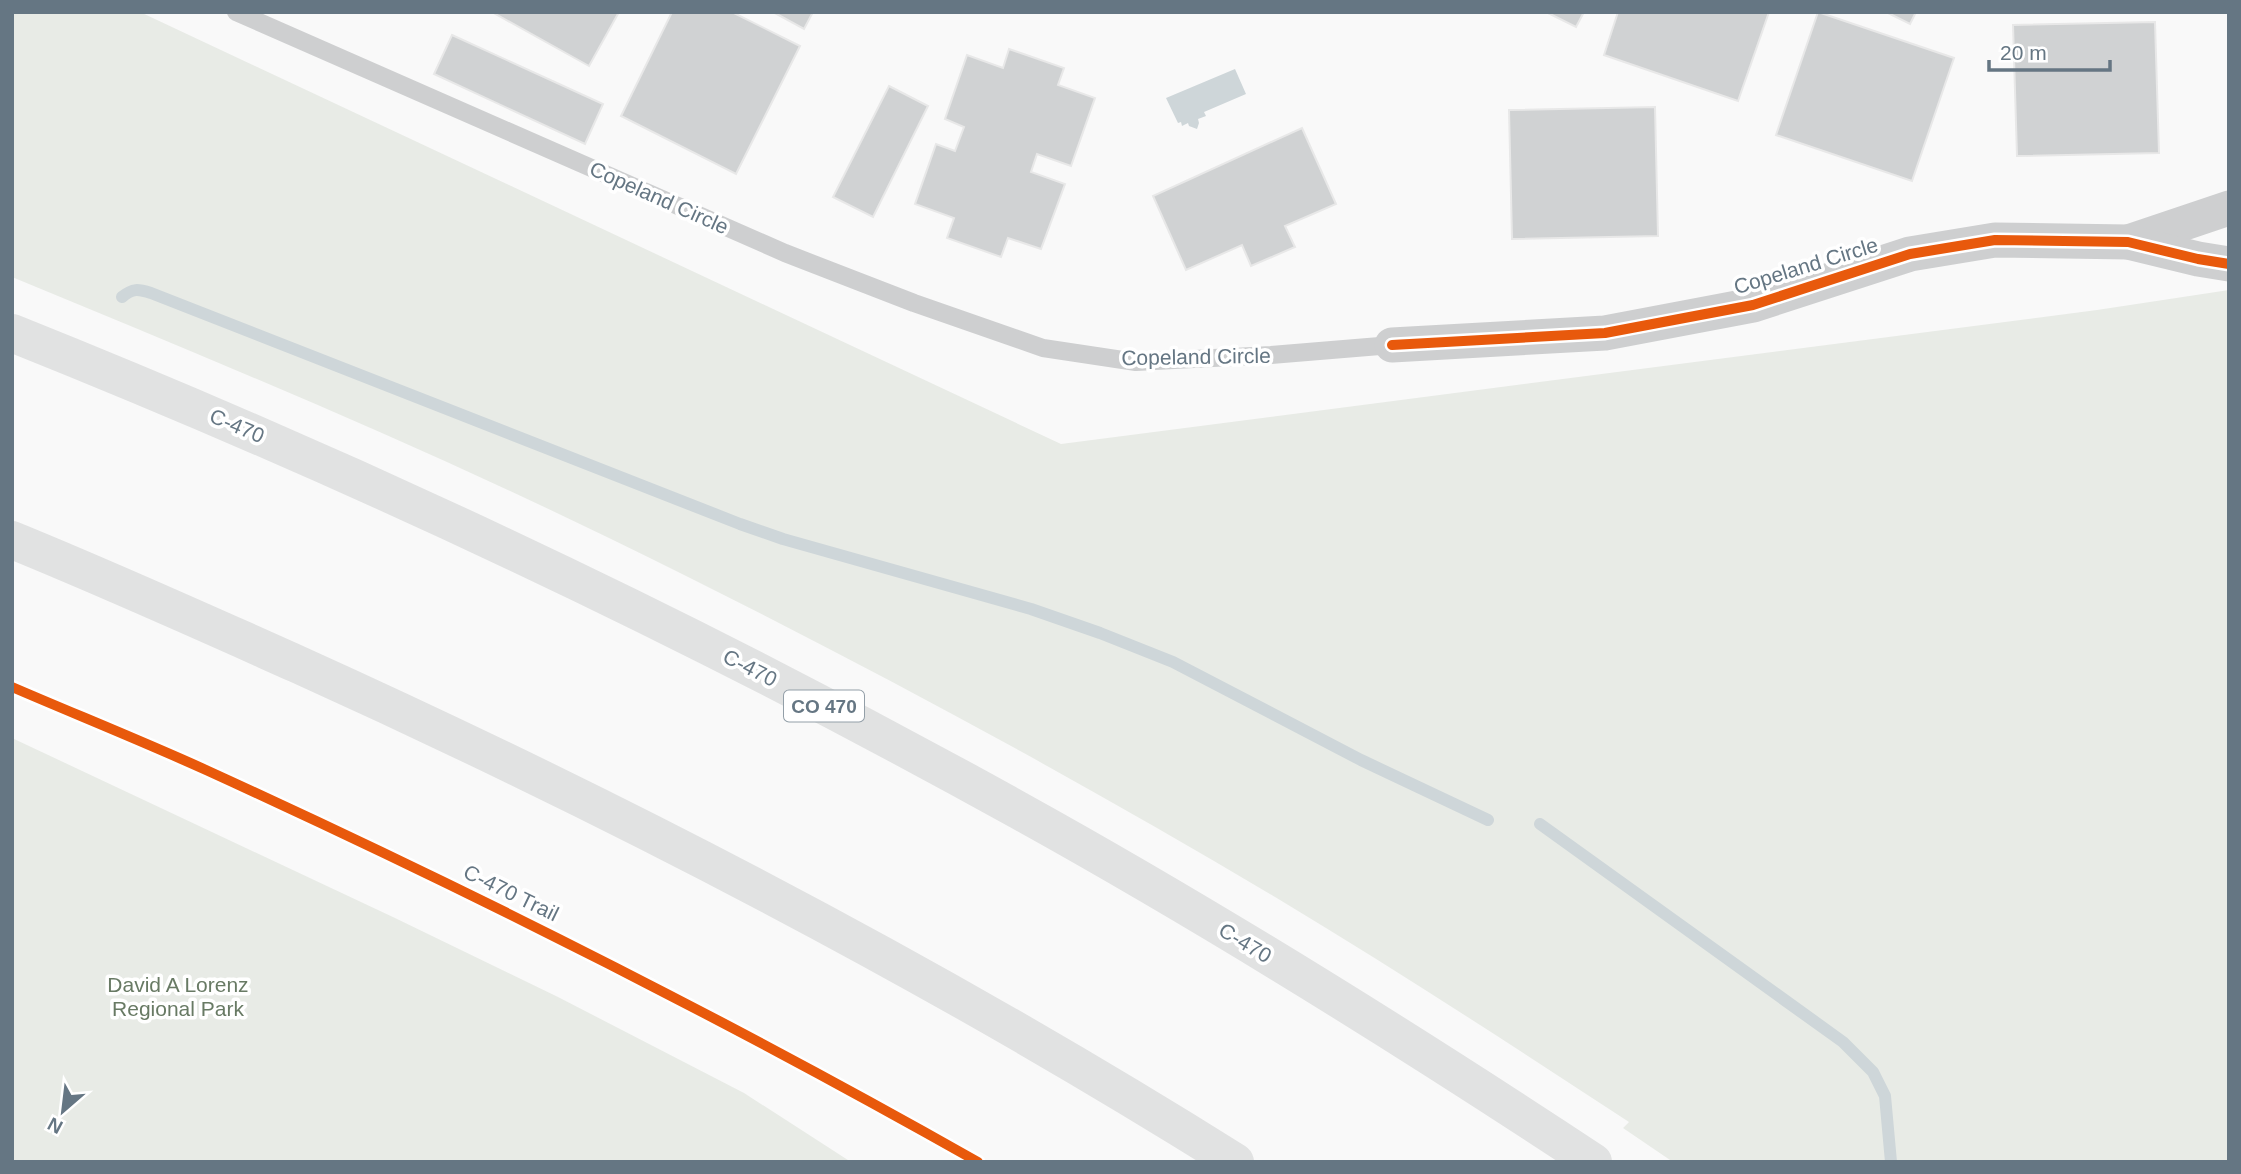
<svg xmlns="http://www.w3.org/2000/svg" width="2241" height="1174" font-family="Helvetica,sans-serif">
<rect width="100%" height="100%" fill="#f9f9f9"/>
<g fill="#e8ebe6">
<path d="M12,12h128l921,432 1036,-134 132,-20v872h-556l-50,-34 6,-6c-116,-76 -231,-151 -349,-222 -218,-130 -443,-251 -671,-362 -195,-95 -396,-178 -597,-261z"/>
<path d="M12,738l383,180 163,79 186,96 107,69h-839z"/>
</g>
<path fill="#ced6d9" d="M1235,69l11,25 -42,18 2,4 -8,3 1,4 -2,6 -8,-3 -1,-3 -6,3 -1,-4 -3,1 -12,-25z"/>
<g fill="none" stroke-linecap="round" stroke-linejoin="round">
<g stroke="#ced6d9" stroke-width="12">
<path d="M122,297c11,-9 16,-8 29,-4l589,231 43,15 248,70 69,24 73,29 188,98 127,60"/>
<path d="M1540,824l303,218 30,30 12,24 6,66"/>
</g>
</g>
<g fill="#d0d2d3" stroke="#e8e8e8" stroke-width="2">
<path d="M492,12h127l-30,54z"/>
<path d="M672,12h60l68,34 -64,128 -115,-58z"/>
<path d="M773,12h40l-9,17z"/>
<path d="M1546,12h38l-8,15z"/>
<path d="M1618,12h151l-31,89 -134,-46z"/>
<path d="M1818,12l136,46 -42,123 -136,-46z"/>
<path d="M1886,12h30l-6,12z"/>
<path d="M2155,22l4,131 -142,3 -4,-131z"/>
<path d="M452,35l151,69 -18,40 -151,-70z"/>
<path d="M1009,49l55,19 -6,17 37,13 -24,68 -34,-12 -6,18 34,12 -24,65 -33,-11 -7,19 -54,-19 7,-20 -39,-14 21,-60 19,7 9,-24 -19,-8 22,-64 36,13z"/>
<path d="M889,86l39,20 -55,111 -40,-20z"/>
<path d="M1655,107l3,129 -146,3 -3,-129z"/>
<path d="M1302,128l34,76 -51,22 10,21 -44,19 -9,-21 -56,25 -33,-74z"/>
</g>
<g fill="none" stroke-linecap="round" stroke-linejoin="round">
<path stroke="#cecfd0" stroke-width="18" d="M236,12l549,241 129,50 129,45 93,14 135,-7 121,-10"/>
<g stroke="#cecfd0" stroke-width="35">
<path d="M2128,242l101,-34"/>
<path d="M1392,345l213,-12 148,-28 157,-51 85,-14 133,2 70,17 31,5"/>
</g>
<g stroke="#e1e2e2" stroke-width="38">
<path d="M12,333c345,138 682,297 1006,477 197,109 387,228 575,352"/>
<path d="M12,540c96,39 191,82 285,124 323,146 638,310 938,498"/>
</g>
<defs>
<g id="cycleway">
<path d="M1392,345l213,-12 148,-28 157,-51 85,-14 133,2 70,17 31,5"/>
<path d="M12,687c65,28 130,54 194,83 263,120 521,250 772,392"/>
</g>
</defs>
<use href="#cycleway" stroke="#fff" stroke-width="15"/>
<use href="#cycleway" stroke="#e8590c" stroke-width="10"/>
</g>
<g text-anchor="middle" stroke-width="7" stroke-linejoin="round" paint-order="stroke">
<rect fill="#fff" stroke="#939fa8" stroke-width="2" x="784" y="690.5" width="80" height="31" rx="5"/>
<g font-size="19" font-weight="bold" fill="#657683">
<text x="824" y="713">CO 470</text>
</g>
<g font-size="21" fill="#657683" stroke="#fff">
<text transform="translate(659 198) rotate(24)" y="7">Copeland Circle</text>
<text transform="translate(1806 266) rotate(-17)" y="7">Copeland Circle</text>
<text transform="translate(1196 357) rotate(-1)" y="7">Copeland Circle</text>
<text transform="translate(237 426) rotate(23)" y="7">C-470</text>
<text transform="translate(750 668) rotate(27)" y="7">C-470</text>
<text transform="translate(511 893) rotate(26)" y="7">C-470 Trail</text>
<text transform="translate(1245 943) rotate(31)" y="7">C-470</text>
</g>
<g font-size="21" fill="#687a64" stroke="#fff">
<text x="178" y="992">David A Lorenz<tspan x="178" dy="24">Regional Park</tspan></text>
</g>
</g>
<rect width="2241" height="1174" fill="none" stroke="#657683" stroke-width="28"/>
<g transform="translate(63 1111) rotate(208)" stroke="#ffffff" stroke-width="5" paint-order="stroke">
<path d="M0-5L12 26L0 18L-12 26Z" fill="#657683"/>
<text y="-10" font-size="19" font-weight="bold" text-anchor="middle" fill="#657683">N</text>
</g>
<path d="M1989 60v10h121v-10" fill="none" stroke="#657683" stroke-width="3.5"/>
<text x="2000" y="60" font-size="21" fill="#657683" stroke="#ffffff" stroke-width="5" paint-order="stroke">20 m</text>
</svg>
